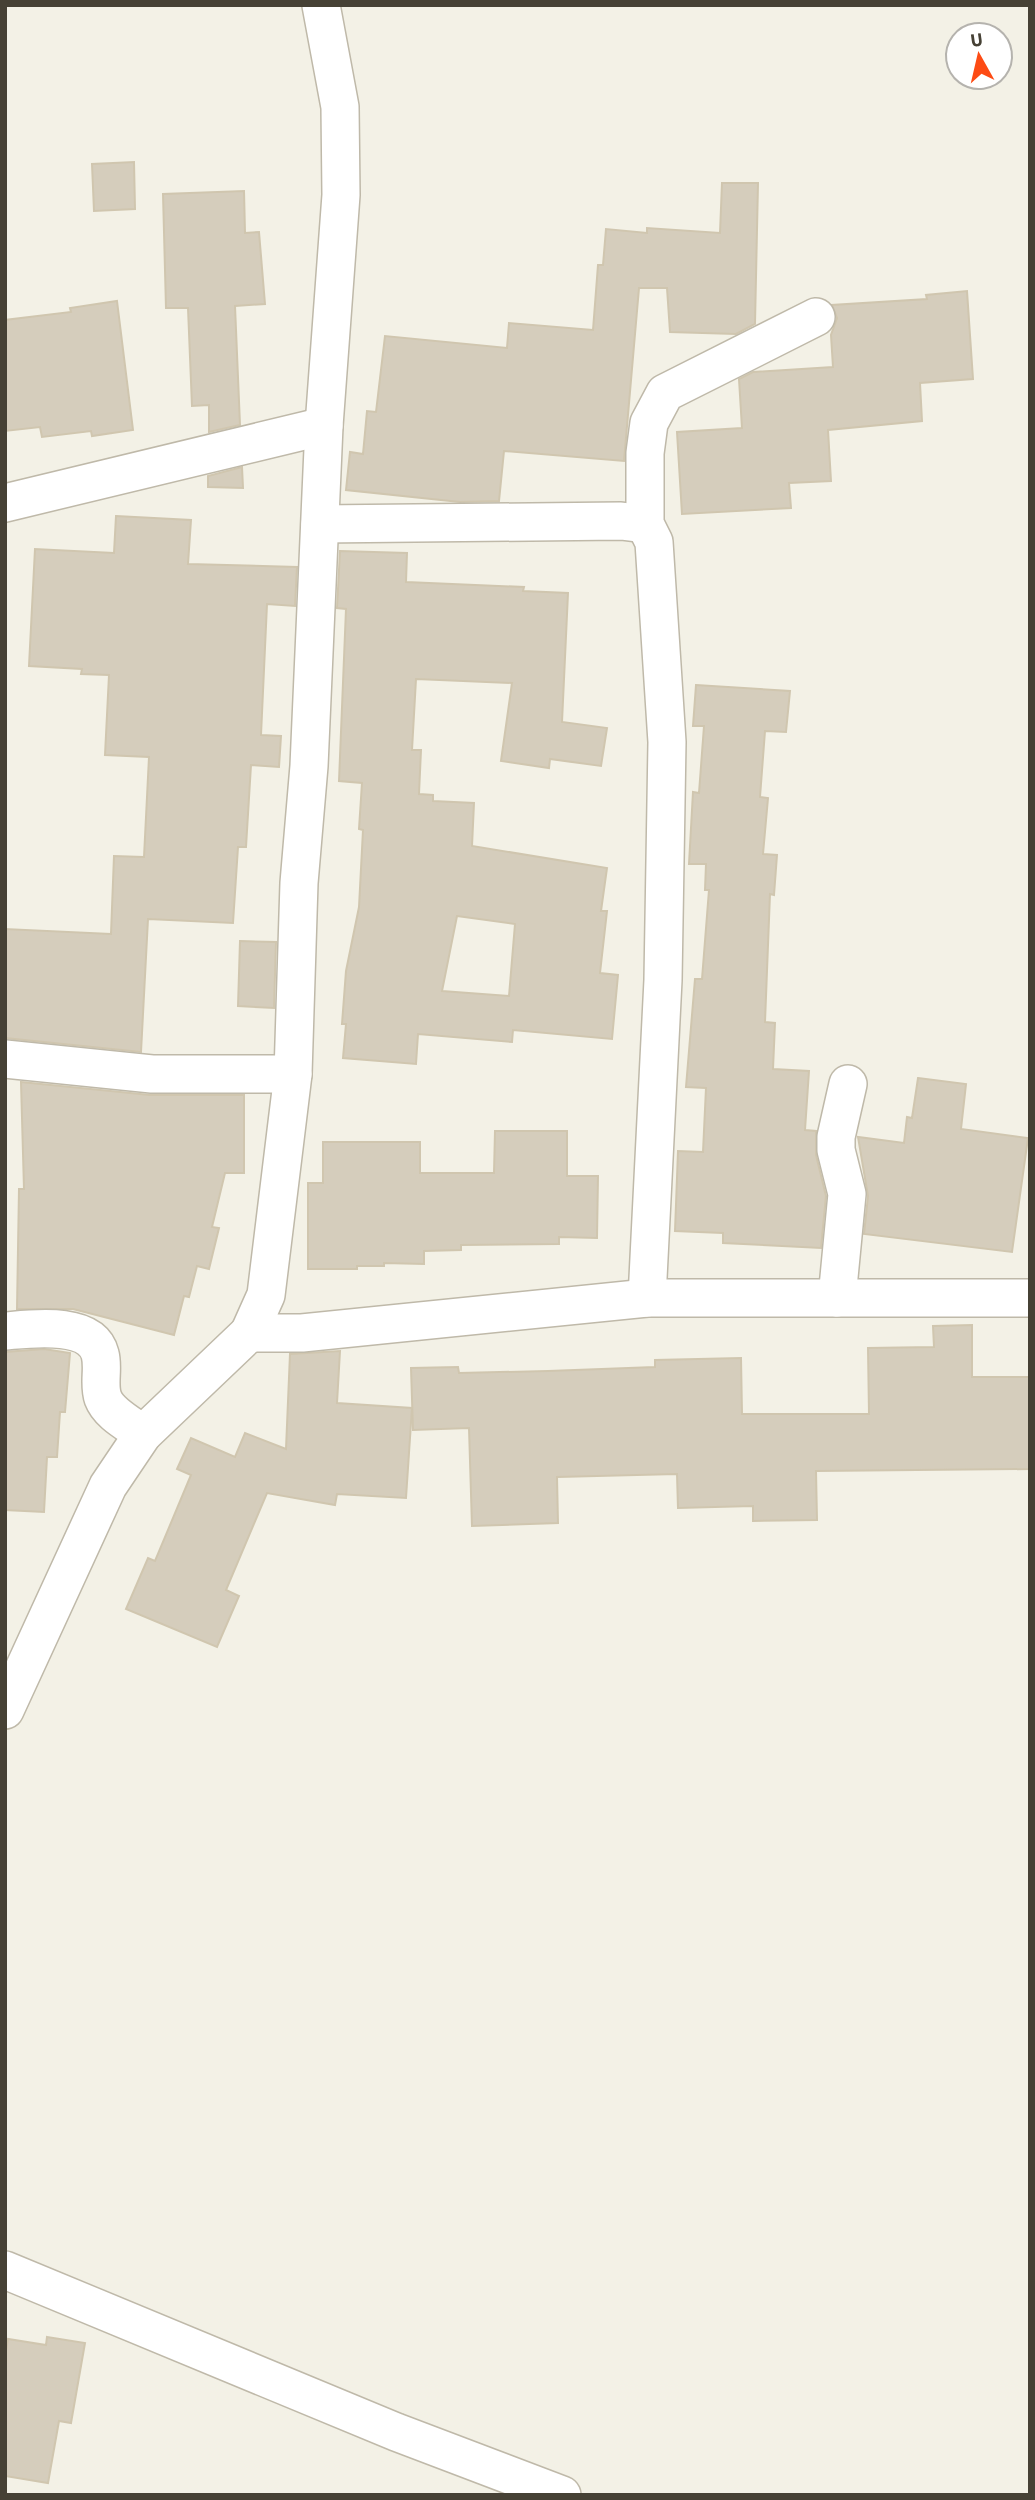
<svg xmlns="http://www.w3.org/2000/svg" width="1035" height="2500" font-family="'Source Sans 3',sans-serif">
<rect width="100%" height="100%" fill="#f3f1e6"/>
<g fill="#d5cdbc" stroke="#d0c6af" stroke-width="2" fill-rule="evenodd">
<path d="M134,162l1,47 -41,2 -2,-47z"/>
<path d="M722,183h36l-3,141 -19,10 -66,-2 -3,-44h-28l-15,173 -120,-10 -5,50 -39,1 -114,-12 4,-38 13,2 4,-43 9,1 9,-76 122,12 2,-25 84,7 5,-65h5l3,-36 41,4v-5l73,5z"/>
<path d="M244,191l1,42 14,-1 6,72 -30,2 5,119 -31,7v-27l-17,1 -4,-98h-22l-3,-114z"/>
<path d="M967,291l6,88 -53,4 2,38 -94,9 3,51 -42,2 2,25 -109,6 -5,-82 65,-4 -3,-49 14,-7 80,-5 -2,-32 6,-17 -5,-13 95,-6 -1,-4z"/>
<path d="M117,301l16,129 -41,6 -1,-5 -49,6 -2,-10 -35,4v-111l66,-8 -1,-4z"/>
<path d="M242,467l1,21 -35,-1v-11z"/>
<path d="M116,516l75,4 -3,44 109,3 -2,39 -28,-2 -6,131 20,1 -2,31 -28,-2 -5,82h-8l-5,76 -85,-4 -7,133 -136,-14v-109l106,5 3,-78 30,1 5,-100 -44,-2 4,-80 -28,-1 1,-5 -53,-3 6,-117 79,4z"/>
<path d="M340,551l67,2 -1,29 118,5 -1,4 45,2 -6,129 45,6 -6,38 -51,-7 -1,9 -48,-7 11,-78 -96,-4 -4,71h9l-2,44 14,1v6l41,2 -2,43 135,22 -6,43h6l-7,62 18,2 -6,64 -99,-9 -1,12 -94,-8 -2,30 -73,-6 3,-34h-4l4,-53 13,-64 4,-77 -4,-1 3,-46 -23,-2 7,-172 -9,-1zM457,916l58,8 -6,72 -67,-5z"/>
<path d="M696,685l94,6 -4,41 -21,-1 -5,66 8,1 -5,56 14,1 -3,40 -4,-1 -5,128 10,1 -2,46 36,2 -4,59 11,1v24l10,41 -5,52 -98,-5v-10l-48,-2 3,-80 25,1 3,-64 -20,-1 9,-108h7l7,-89h-4l1,-26h-17l4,-72 6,1 5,-67h-11z"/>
<path d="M240,941l36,1 -2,66 -36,-2z"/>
<path d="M918,1078l48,6 -5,45 67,9 -16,114 -148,-18 4,-38 -10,-59 46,6 3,-26 5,1z"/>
<path d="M21,1082l129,13h94v78h-19l-13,54 7,1 -10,41 -12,-3 -8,31 -5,-1 -10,39 -101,-26h-56l2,-120h5z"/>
<path d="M495,1131h72v45h31l-1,62 -38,-1v7l-98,1v5l-37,1v13l-40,-1v3h-27v3h-49v-86h15v-41h97v31h74z"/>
<path d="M972,1325v52h58v92l-214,2 1,49 -64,1v-15l-75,2 -1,-34 -120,3 1,46 -86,3 -3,-98 -56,2 -2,-62 47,-1 1,6 89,-2 107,-4v-7l86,-2 1,56h127l-1,-66 66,-1 -1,-21z"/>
<path d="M44,1349l26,4 -5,59h-5l-3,45h-10l-3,55 -39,-2v-158z"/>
<path d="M340,1351l-3,52 75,5 -6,90 -69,-4 -2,11 -68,-12 -41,97 13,6 -22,51 -91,-38 22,-51 7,3 36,-86 -14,-6 14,-31 44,19 10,-24 41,16 4,-95z"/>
<path d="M47,2337l38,6 -14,80 -12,-2 -11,62 -43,-7v-120l3,-17 38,6z"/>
</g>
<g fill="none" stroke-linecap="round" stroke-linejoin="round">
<defs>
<g id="street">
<path d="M321,5l19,102 1,88 -17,231 -15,340 -10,117 -6,191 -27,221 -17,38h53l345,-35h383"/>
<path d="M5,503l319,-77"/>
<path d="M320,524l301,-3 24,3"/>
<path d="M5,1059l147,15h141"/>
<path d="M647,1298l16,-318 4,-238 -13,-200 -9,-18v-71l4,-30 16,-30 151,-76"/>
<path d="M837,1298l10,-104 -11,-44v-13l12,-53"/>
<path d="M5,1331c25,-2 86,-11 95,23 4,14 -2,30 3,44 6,16 27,26 40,36"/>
<path d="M5,1710l103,-224 35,-52 106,-101"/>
<path d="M5,2270l391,162 166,63"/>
</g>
</defs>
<use href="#street" stroke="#bfb9a9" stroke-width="40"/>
<use href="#street" stroke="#fff" stroke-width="37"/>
</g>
<rect width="1035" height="2500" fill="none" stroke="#464135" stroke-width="14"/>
<g transform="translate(979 56) rotate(352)"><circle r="33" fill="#ffffff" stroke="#b5b3ae" stroke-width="2"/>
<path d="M0-5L12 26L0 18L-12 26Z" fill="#fd4b14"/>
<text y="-10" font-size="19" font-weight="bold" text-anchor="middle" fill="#464135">U</text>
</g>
</svg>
